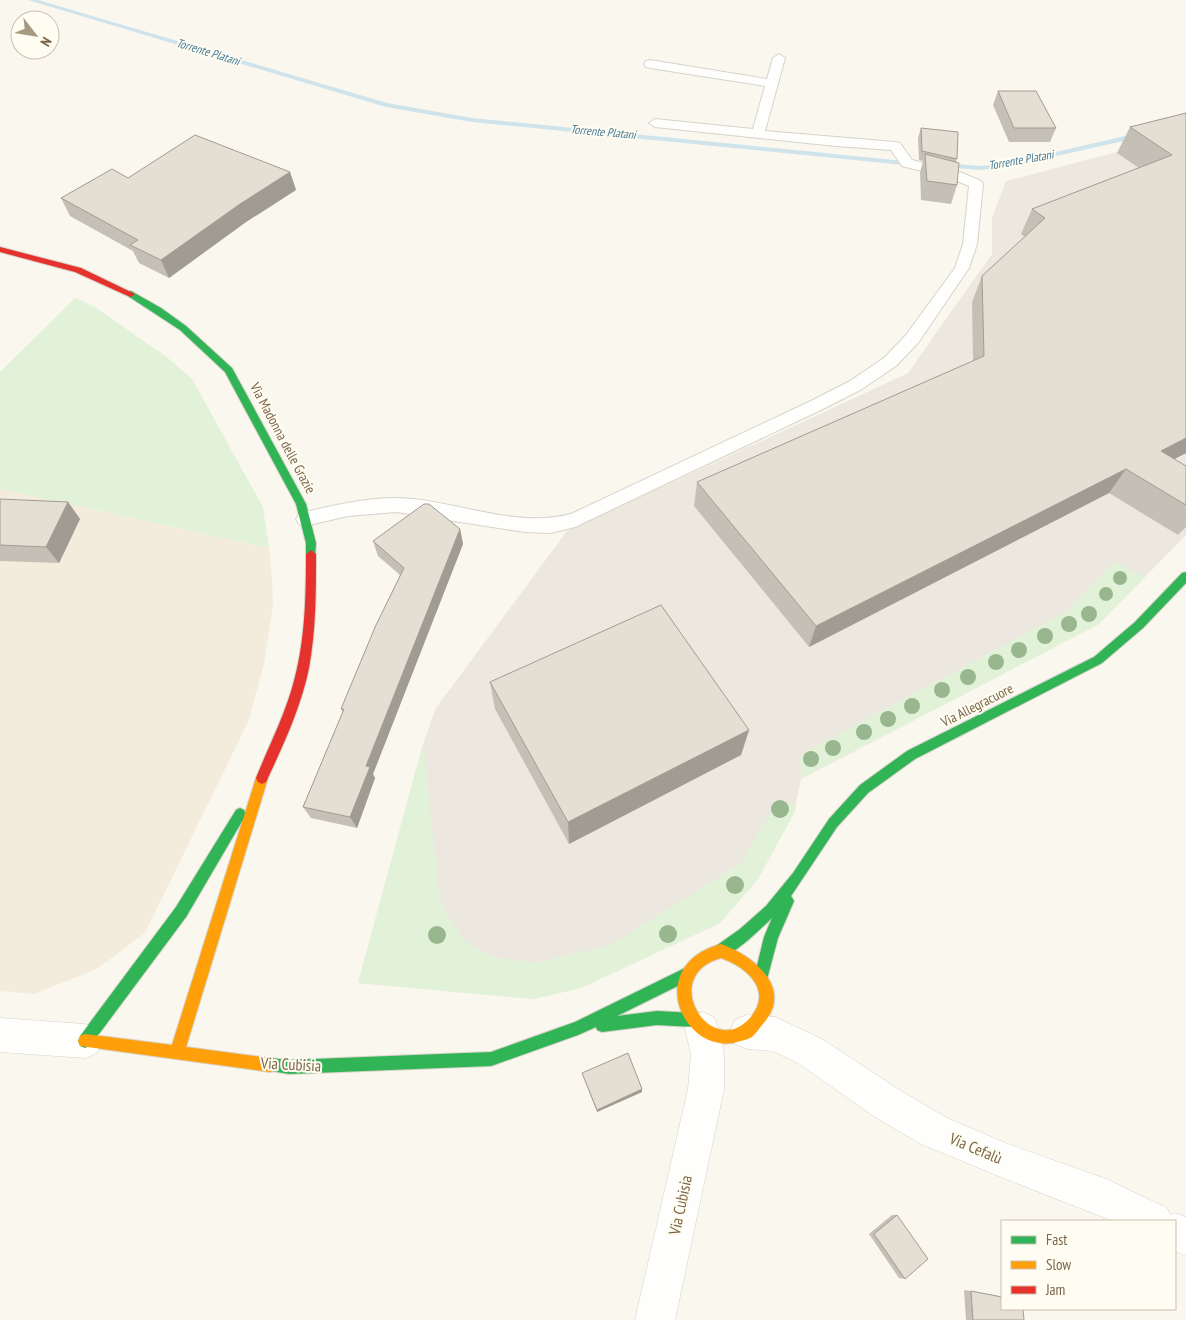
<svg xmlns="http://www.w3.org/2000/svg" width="1186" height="1320" font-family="'PT Sans Narrow',sans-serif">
<rect width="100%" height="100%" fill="#faf7ee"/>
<path fill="#f3ecdc" d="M0,489l269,59 3,30 1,28 -9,58 -15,56 -104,213 -48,36 -63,25 -34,-3z"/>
<path fill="#ede8df" d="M1186,134v401l-87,89 -298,155 -7,34 -36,66 -38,44 -139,65 -48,11 -175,-16 65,-239 13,-36 131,-177 341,-158 84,-119v-36l14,-37z"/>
<g fill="#e2f2d9">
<path d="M75,298l20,9 73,51 24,21 71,128 6,41 -269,-59v-117z"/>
<path d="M1114,562l31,15 -46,47 -298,155 -1,-24 269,-145z"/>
<path d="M423,744l17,158 22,36 27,18 45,7 77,-18 130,-82 37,-63 18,5 -2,8 -36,66 -38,44 -139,65 -48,11 -175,-16z"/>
</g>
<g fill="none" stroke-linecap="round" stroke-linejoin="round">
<g fill="#cfe3eb" fill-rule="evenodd">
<path d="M28,0h10l349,103 85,15 442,44 4,2 -4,2 -442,-44 -86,-15z"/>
<path d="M1138,133l4,2 -1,2 -128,29 -33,4 -35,-3 -4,-2 4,-2 35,3 33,-4z"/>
</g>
<defs>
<path id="lane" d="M779,54l6,4 -20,73 130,11 5,1 12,17 48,12 21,9 2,3 -6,60 -8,24 -51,75 -22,23 -34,23 -37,19 -250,119 -24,6 -26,-1 -129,-20 -48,4 -43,10 -6,-2 -3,-5 3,-5 6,-2c30,-7 60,-14 91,-14 59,1 116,31 175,16l242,-114 37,-19 34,-23 22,-23 49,-67 8,-24 6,-58 -19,-8 -48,-12 -11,-16 -55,-4 -181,-19 -6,-4 6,-4 98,10 12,-43 -115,-18 -4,-1 -2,-3 2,-3 4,-1 117,19 6,-21z"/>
<g id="street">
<path d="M702,1012l12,5c11,26 11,44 10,72l-49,231h-40l53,-231 3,-35 -6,-25 5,-12z"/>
<path d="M747,1015l28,2 47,22 79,52 46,27 61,26 98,35 61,29 3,7 5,-2 11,4v39l-11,-5v-30h-62l-105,-41 -87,-36 -46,-27 -77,-54 -25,-12 -26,-2 -12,-5 -5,-12 5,-12z"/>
<path d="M0,1018l85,6 12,5 5,12 -5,12 -12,5 -85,-6z"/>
</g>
<g id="fast">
<path d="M131,291l30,17 25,18 46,42 74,136 10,39 -1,14 -4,1 -5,-4v-11l-10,-39 -71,-132 -45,-42 -52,-34v-4z"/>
<path d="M1186,572v11l-43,45 -41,35 -187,96 -47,34 -31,34 -46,69 3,5 -16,37 -12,45 -5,2 -5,-2 -2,-5 10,-41 8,-19c-15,14 -32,32 -51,40l-5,-2 -2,-5 2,-5 24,-17 26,-23 27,-33 36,-54 31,-34 47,-34 187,-94 41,-35 47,-49z"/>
<path d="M240,808l4,2 2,4 -2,4 -58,99 -96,129 -5,2 -5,-2 -2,-5 2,-5 96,-129 60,-97z"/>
<path d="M685,968l5,2 2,5 -2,5 -73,36 40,-5 36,2 5,2 2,5 -2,5 -5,2 -36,-2 -55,7 -5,-2 -1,-3 -18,8 -87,31 -202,8 -24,-4 -2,-5 2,-5 5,-2 19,2 202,-8 84,-30z"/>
</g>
<g id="slow">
<path d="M262,772l4,2 2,4 -82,269 84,11 5,2 2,5 -2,5 -5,2 -190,-26 -2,-5 2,-5 5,-2 87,11 84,-267 2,-4z"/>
<path d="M721,944c33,12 74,45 41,81 -3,4 -7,9 -10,12 -3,2 -8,3 -11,4 -56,19 -100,-75 -20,-97zM721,958c28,10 53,34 28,61 -38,41 -92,-43 -28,-61z"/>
</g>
<g id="jam">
<path d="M0,247l81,21 54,26 -4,3 -3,-1 -53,-24 -75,-20z"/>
<path d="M311,550l5,4c0,38 0,76 -7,114 -8,39 -26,78 -43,114l-4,2 -4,-2 -2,-4c12,-30 27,-59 36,-90 13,-43 14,-89 14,-134z"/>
</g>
</defs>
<use href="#lane" stroke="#d7d3c9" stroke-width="2"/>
<use href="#street" stroke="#d7d3c9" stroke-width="1"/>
<use href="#fast" stroke="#d8d3c9" stroke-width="2"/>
<use href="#slow" stroke="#d8d3c9" stroke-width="2"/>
<use href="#jam" stroke="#d8d3c9" stroke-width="2"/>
<use href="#lane" fill="#fefefc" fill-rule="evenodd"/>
<use href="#street" fill="#fefefc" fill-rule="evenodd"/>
<use href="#fast" fill="#30b455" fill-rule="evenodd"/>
<use href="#slow" fill="#ff9f0a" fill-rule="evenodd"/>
<use href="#jam" fill="#e5322d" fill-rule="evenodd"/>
</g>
<g fill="#98b78f">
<circle cx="1120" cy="578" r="7"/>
<circle cx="1106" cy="594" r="7"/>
<circle cx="1089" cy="614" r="8"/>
<circle cx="1069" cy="624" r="8"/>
<circle cx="1045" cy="636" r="8"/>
<circle cx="1019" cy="650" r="8"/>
<circle cx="996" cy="662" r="8"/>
<circle cx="968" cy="677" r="8"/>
<circle cx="942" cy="690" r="8"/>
<circle cx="912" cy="706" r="8"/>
<circle cx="888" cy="719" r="8"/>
<circle cx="864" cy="732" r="8"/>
<circle cx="833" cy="748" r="8"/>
<circle cx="811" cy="759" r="8"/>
<circle cx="780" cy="809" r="9"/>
<circle cx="735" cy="885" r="9"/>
<circle cx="668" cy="934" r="9"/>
<circle cx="437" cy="935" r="9"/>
</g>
<g fill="#c5c0b5">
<path d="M998,91l58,37 -6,14h-41l-16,-37z"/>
<path d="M1186,113v340l-12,6 12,7v61l-8,8 -69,-42 -300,154 -115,-141 3,-24 276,-121 -1,-59 10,-26 43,-39 -4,-3 11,-25 107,-41 -22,-15 13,-26z"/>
<path d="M921,128l36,31 -1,3 1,23 -6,19 -30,-4 -1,-28 3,-11 -4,-1 -1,-22z"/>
<path d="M290,172l6,18 -50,32 -77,56 -30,-15 -6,-12 -63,-35 -9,-18 67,-20z"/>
<path d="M0,499l68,3 12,17 -21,44 -59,-2z"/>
<path d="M460,529l3,15 -90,230 2,4 -18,50 -46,-10 -8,-11 40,-95 -2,-3 59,-134 -22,-19 -5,-15z"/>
<path d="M490,682l259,48 -8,25 -172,89 -74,-135z"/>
<path d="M582,1073l60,19 -45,20 -14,-36z"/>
<path d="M892,1215h5l8,64 -6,-1 -30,-44z"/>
<path d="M964,1290l7,1 53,29h-58z"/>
</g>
<g fill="#a09c94">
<path d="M290,172l6,18 -50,32 -77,56 -8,-18 79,-56z"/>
<path d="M1186,438v15l-42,22 17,-24z"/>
<path d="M1126,469l-17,24 -300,154 7,-21z"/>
<path d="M68,502l12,17 -21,44 -13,-16z"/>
<path d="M460,529l3,15 -90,230 2,4 -18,50 -7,-11 16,-51z"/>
<path d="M749,730l-8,25 -172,89 -1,-22z"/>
<path d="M642,1089v3l-45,20v-2z"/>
</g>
<g fill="#e5dfd3" stroke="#a09c94">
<path d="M998,91h38l20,37h-42z"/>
<path d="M1186,113v325l-25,13 25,15v39l-60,-36 -310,157 -119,-144 287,-126 -2,-80 63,-58 -13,-9 140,-54 -42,-28z"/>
<path d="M921,128l37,4 -1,27 -35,-8z"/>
<path d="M195,135l95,37 -50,32 -79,56 -31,-15 8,-5 -77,-42 51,-29 16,9z"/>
<path d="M925,154l34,9 -2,22 -30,-4z"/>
<path d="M0,499l68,3 -22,45 -46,-2z"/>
<path d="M424,504h5l31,25 -94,237 4,1 -20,50 -47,-10 41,-98h-3l7,-17 28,-67 28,-57 -31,-27z"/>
<path d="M661,605l88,125 -181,92 -78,-140z"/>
<path d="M628,1053l14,36 -45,21 -15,-37z"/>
<path d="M897,1215l31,44 -23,20 -31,-45z"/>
<path d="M971,1291l31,6v12h21l1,11h-51z"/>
</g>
<g text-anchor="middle" stroke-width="4" stroke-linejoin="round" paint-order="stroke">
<g font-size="12" font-style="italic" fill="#447a98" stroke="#fffcf2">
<text transform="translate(208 52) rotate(17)" y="4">Torrente Platani</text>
<text transform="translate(603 132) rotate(5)" y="4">Torrente Platani</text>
<text transform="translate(1021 160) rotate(-10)" y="4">Torrente Platani</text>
</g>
<g font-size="14" fill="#7c664a" stroke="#fffcf2">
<text transform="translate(283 438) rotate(62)" y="5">Via Madonna delle Grazie</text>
<text transform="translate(977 705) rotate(-27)" y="5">Via Allegracuore</text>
</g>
<g font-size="16" fill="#7c664a" stroke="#fffcf2">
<text transform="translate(291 1064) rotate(3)" y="6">Via Cubisia</text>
<text transform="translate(976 1148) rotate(23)" y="6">Via Cefalù</text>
<text transform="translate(680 1205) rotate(-78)" y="6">Via Cubisia</text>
</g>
</g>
<rect x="1001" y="1220" width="175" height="90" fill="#fffcf2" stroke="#cbc0af"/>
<rect x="1011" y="1236" width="25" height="8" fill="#30b455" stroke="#cbc0af"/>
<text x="1046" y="1245" font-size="15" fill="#7c664a">Fast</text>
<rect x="1011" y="1261" width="25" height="8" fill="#ff9f0a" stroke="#cbc0af"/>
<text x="1046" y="1270" font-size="15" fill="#7c664a">Slow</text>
<rect x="1011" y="1286" width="25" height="8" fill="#e5322d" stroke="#cbc0af"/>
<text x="1046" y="1295" font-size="15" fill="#7c664a">Jam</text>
<g transform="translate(35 35) rotate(121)"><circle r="24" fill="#fffcf2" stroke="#cbc0af"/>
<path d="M0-4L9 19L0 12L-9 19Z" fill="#a89983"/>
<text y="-8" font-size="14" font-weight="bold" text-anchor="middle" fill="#7c664a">N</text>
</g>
</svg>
